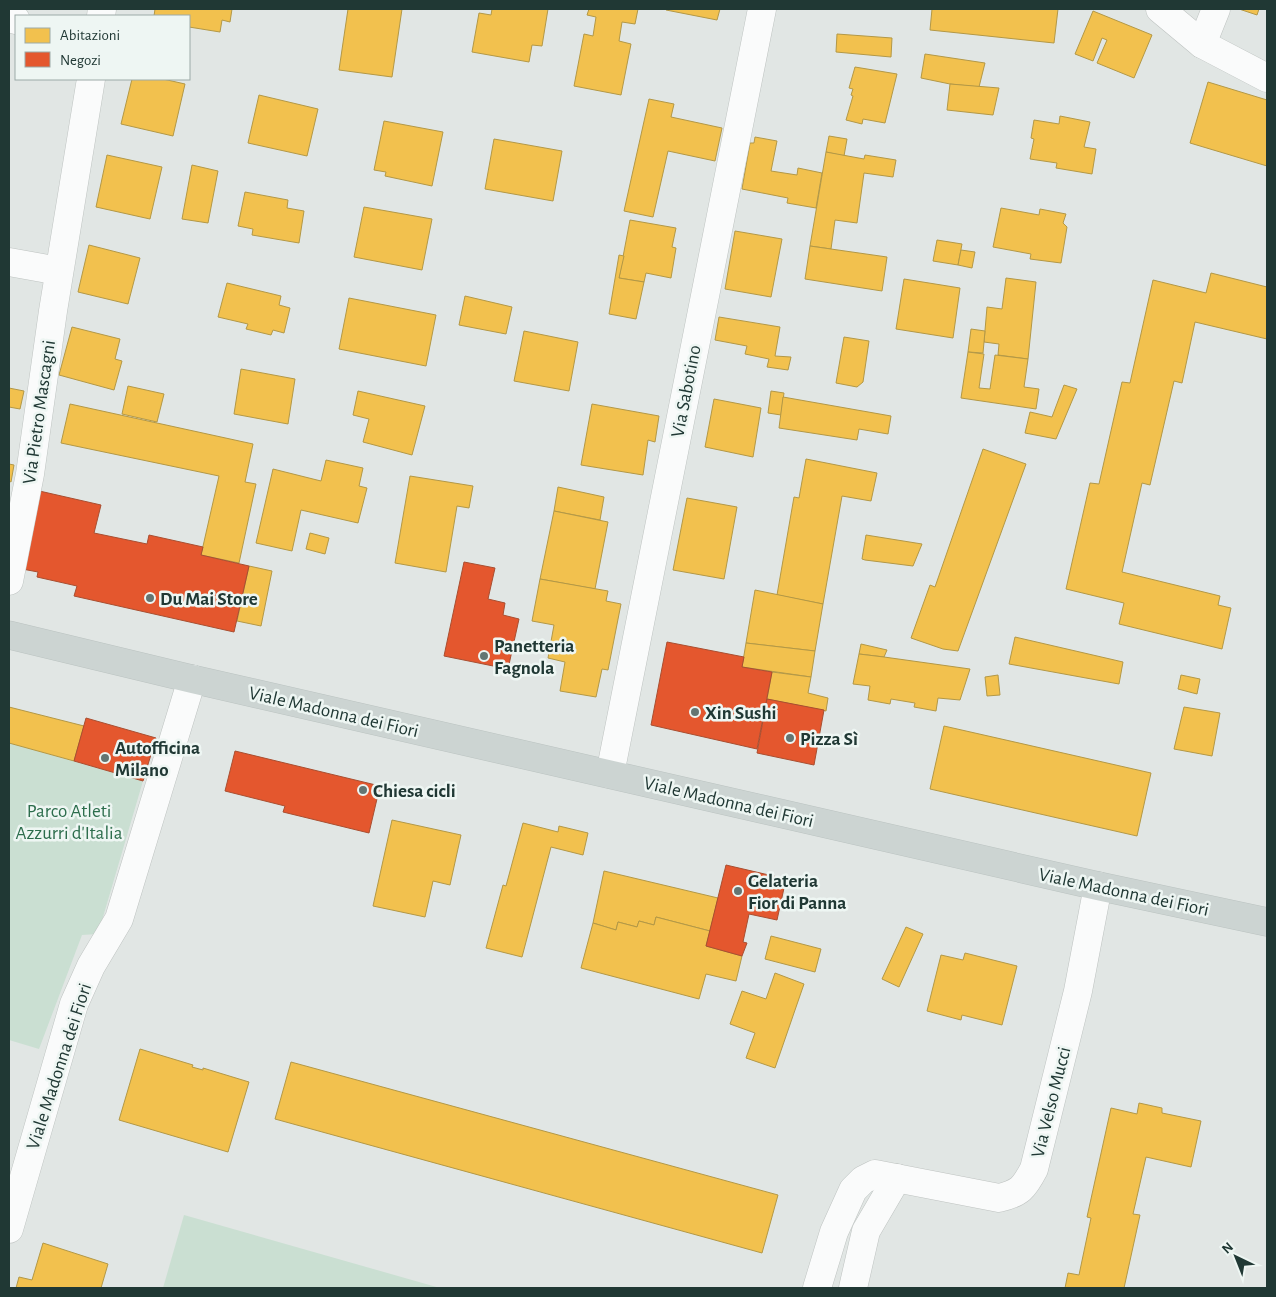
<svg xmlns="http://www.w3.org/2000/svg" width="1276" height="1297" font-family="'Alegreya Sans',sans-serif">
<rect width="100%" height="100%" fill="#e1e6e4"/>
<g fill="#cadfd2">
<path d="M9,743l134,38 -45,153 -16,1 -43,114 -30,-9z"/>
<path d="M184,1215l256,73h-277z"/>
</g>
<g fill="#f2c14e" stroke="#b39846">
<path d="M155,9h77l-2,13 -8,-2 -2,12 -31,-5v-11h-35z"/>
<path d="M348,9h54l-10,68 -53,-7z"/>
<path d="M492,9h56l-6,37 -10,-1 -3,17 -57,-10 7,-39 12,2z"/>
<path d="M589,9h49l-3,15 -13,-2 -3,19 12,3 -10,51 -47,-9 10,-52 9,2 3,-19 -9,-2z"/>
<path d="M667,9h53l-3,11 -51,-10z"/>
<path d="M932,9h126l-4,34 -124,-13z"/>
<path d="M1239,9h20l-2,6z"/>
<path d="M1093,11l59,24 -18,43 -37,-15 10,-23 -5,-2 -9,23 -18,-7z"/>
<path d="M837,34l55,4 -1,19 -55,-5z"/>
<path d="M925,54l60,9 -6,24 -29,-3 -29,-6z"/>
<path d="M855,67l42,7 -12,49 -22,-4 -1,5 -16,-4 7,-24 -2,-1 2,-6 -4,-1z"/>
<path d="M132,79h31l22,5 -12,52 -52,-12z"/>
<path d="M1208,82l59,18v66l-77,-23z"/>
<path d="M950,84l49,4 -6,27 -46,-5z"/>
<path d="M259,95l59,14 -11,47 -59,-13z"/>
<path d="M649,99l25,5 -3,13 51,11 -7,33 -47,-10 -15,66 -29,-6z"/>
<path d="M1060,116l30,6 -6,25 12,2 -4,25 -36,-6 1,-5 -27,-4 4,-20 -3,-1 3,-18 25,4z"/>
<path d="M384,121l59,11 -11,54 -47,-10 1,-4 -12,-2z"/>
<path d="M829,136l18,3 -3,17 -18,-4z"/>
<path d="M755,137l22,4 -6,30 26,4 1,-7 24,5 -6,35 -29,-5 1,-5 -46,-9 8,-46h4z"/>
<path d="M494,139l68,12 -9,50 -68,-12z"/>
<path d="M826,152l38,7 1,-4 31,5 -3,17 -29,-4 -7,50 -22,-3 -4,29 -21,-3z"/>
<path d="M107,155l55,12 -12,52 -54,-12z"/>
<path d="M192,165l26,6 -10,52 -26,-4z"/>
<path d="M245,192l43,8 -1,8 17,3 -5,32 -47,-8 1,-6 -15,-3z"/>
<path d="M364,207l68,12 -10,51 -68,-13z"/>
<path d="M1001,208l38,7 1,-6 26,5 -3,9 4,4 -6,36 -31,-4 1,-5 -38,-7z"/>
<path d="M630,220l46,8 -4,19 4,1 -5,30 -25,-5 -2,9 -25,-4z"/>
<path d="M735,231l47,8 -11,58 -46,-8z"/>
<path d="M937,240l25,4 -4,21 -25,-4z"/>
<path d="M89,245l51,13 -12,46 -50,-12z"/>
<path d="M810,246l77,11 -5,34 -77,-12z"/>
<path d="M961,250l14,2 -3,16 -14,-3z"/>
<path d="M619,255l5,1 -5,22 25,4 -8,37 -27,-5z"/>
<path d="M1211,273l56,14v52l-72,-17 -13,61 -8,-2 -24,104 -8,-2 -20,89 98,24 -2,9 13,3 -9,41 -103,-25 5,-21 -58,-14 24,-106 9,1 23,-102 8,1 23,-103 53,13z"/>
<path d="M1006,278l30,4 -8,77 -30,-4 1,-11 -15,-2 3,-35 15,2z"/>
<path d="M904,279l56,9 -7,50 -57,-9z"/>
<path d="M227,283l54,13 -2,9 11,3 -6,25 -11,-3 -2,5 -25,-6 2,-5 -30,-7z"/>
<path d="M465,296l47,11 -6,27 -47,-9z"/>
<path d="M349,298l87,17 -10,51 -87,-17z"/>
<path d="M719,317l61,10 -5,29 16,1 -3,13 -21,-3 2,-8 -24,-5 2,-8 -32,-6z"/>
<path d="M72,327l48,12 -5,20 7,2 -8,29 -55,-15z"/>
<path d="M971,329l14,2 -2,22 -15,-1z"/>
<path d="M524,331l54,11 -9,49 -55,-10z"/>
<path d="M844,337l25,4 -6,41 -6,5 -21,-4z"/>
<path d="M968,352l16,2 -5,34 11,1 5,-34 33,4 -4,28 15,2 -3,20 -75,-11z"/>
<path d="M241,369l54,10 -7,45 -54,-10z"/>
<path d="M1064,385l13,4 -21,50 -31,-6 5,-21 22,5z"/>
<path d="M128,386l36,8 -7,28 -35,-8z"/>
<path d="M9,388l15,3 -4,18 -11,-2z"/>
<path d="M358,391l67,15 -13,49 -49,-13 6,-23 -16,-4z"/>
<path d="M771,391l13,2 -3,22 -13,-2z"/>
<path d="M783,397l108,19 -3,18 -29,-5 -2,11 -78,-12z"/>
<path d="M714,399l47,9 -8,49 -48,-10z"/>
<path d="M70,404l183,40 -8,38 11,2 -17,79 -38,-8 18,-79 -158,-33z"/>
<path d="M592,404l67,12 -4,26 -7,-2 -5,35 -62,-10z"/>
<path d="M983,449l43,15 -68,187 -15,-2 -32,-11 19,-53 5,2z"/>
<path d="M806,459l71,14 -6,28 -29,-5 -19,108 -46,-9 17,-98 5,1z"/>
<path d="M326,460l37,8 -4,18 8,2 -9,35 -57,-13 -9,41 -36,-8 17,-74 48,12z"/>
<path d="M9,464l5,1 -3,17 -2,-1z"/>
<path d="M410,476l63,10 -4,22 -12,-2 -11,66 -51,-9z"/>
<path d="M558,487l46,10 -4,23 -46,-9z"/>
<path d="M687,498l50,9 -13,72 -51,-9z"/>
<path d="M554,511l54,11 -13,67 -55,-10z"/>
<path d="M310,533l19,5 -4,16 -19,-5z"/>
<path d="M866,535l56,9 -9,22 -48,-6 -3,-1z"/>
<path d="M249,566l23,5 -11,55 -24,-5z"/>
<path d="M540,579l68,12 -2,10 15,3 -13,66 -6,-1 -6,28 -36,-6 5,-29 -17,-4 6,-33 -22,-4z"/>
<path d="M755,590l68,14 -8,47 -69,-8z"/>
<path d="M1015,637l108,25 -4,22 -110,-20z"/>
<path d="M746,643l69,8 -4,26 -69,-10z"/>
<path d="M861,644l26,6 -3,7 -25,-3z"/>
<path d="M859,654l25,3 86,12 -10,31 -22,-2 -2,13 -22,-4 1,-4 -24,-4 -1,5 -22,-4 2,-14 -17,-2z"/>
<path d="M772,672l39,5 -3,16 20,5 -2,13 -59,-12z"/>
<path d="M998,675l2,20 -13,1 -2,-19z"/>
<path d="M1181,675l19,4 -3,15 -19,-5z"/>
<path d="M9,707l75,19 -10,35 -65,-18z"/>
<path d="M1184,707l36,6 -8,43 -38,-7z"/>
<path d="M944,726l207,47 -14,63 -207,-47z"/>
<path d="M392,820l69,15 -11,50 -17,-4 -8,36 -52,-11z"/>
<path d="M523,823l35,9 1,-6 29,7 -5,22 -32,-8 -29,110 -36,-9 17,-63 3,1z"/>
<path d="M604,871l114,27 -8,33 -54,-14 -2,8 -15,-4 -2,6 -19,-5 -2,8 -23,-7z"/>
<path d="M656,917l54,14 -4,15 36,10 -6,25 -30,-7 -7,25 -118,-31 12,-45 23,7 2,-8 19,5 2,-6 15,4z"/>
<path d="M906,927l17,7 -24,53 -17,-8z"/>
<path d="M771,936l50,13 -6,23 -50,-13z"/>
<path d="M965,953l52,13 -15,59 -40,-10 -1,5 -34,-9 14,-56 22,5z"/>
<path d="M775,973l29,11 -29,84 -29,-10 9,-25 -25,-9 12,-33 24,8z"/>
<path d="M140,1049l53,16 -1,2 11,3v-2l46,14 -21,70 -109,-32z"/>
<path d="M291,1062l487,133 -16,58 -487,-134z"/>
<path d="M1139,1103l23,5v5l39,8 -10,46 -45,-10 -13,57 7,1 -16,73h-59l3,-15 11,2 12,-57 -4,-1 24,-109 26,6z"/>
<path d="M43,1243l65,21 -7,24h-85l3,-11 13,3z"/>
</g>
<g fill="#e4572e" stroke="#a94e30">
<path d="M35,490l66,15 -7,28 53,11 2,-9 54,12 -2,8 48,11 -15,66 -160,-36 3,-10 -40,-9 1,-5 -21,-4z"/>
<path d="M464,562l31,6 -7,31 17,4 -2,12 16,4 -11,50 -64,-13z"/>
<path d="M667,642l77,15 -2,10 30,5 -15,77 -106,-24z"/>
<path d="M767,699l57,11 -10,55 -57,-12z"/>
<path d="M86,718l70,20 -13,43 -69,-20z"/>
<path d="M235,751l145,35 -11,47 -86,-21 2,-6 -60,-15z"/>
<path d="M726,865l60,14 -9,41 -28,-6 -6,28 4,1 -5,13 -36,-10z"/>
</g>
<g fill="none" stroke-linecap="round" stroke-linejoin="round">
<defs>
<g id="minor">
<path d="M1160,9l42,35 65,34"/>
<path d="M101,16l1,-7"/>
<path d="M9,18l7,2"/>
<path d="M1202,44l14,-35"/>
<path d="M9,262l50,9"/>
<path d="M9,581l21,-107 23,-163 38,-232"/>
<path d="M610,774l152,-765"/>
<path d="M9,1229l65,-225 17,-38 28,-47 73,-240"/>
<path d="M817,1288l17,-56 19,-42 10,-10 12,-6 124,24c21,-5 25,-10 35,-29l44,-178 20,-105"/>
<path d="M853,1288l13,-57 31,-53"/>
</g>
<path id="major" d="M9,635l183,44 906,207 169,36"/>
</defs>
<use href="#minor" stroke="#bec3c1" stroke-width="29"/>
<use href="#major" stroke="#bbc3c1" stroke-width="29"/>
<use href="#minor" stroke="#fafbfb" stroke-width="28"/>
<use href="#major" stroke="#ccd4d2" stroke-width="28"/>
</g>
<g fill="#647572" stroke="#eef6f3" stroke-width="2">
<circle cx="150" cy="598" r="5"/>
<circle cx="484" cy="656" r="5"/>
<circle cx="695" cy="712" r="5"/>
<circle cx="790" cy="738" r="5"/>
<circle cx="105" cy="758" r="5"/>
<circle cx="363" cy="790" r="5"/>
<circle cx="738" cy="891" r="5"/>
</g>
<g text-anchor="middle" stroke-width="5" stroke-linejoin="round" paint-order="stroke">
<g font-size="19" fill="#203834" stroke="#eef6f3">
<text transform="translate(685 391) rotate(-79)" y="7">Via Sabotino</text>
<text transform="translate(38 412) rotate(-82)" y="7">Via Pietro Mascagni</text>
<text transform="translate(334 711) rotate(13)" y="7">Viale Madonna dei Fiori</text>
<text transform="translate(729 801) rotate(13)" y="7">Viale Madonna dei Fiori</text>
<text transform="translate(1124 891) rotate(12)" y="7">Viale Madonna dei Fiori</text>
<text transform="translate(58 1066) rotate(-72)" y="7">Viale Madonna dei Fiori</text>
<text transform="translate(1050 1102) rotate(-76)" y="7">Via Velso Mucci</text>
</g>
<g font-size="19" font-weight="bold" fill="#203834" stroke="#eef6f3" text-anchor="start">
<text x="160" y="605">Du Mai Store</text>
<text x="494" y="652">Panetteria<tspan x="494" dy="22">Fagnola</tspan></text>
<text x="705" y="719">Xin Sushi</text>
<text x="800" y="745">Pizza Sì</text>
<text x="115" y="754">Autofficina<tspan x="115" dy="22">Milano</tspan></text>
<text x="373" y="797">Chiesa cicli</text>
<text x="748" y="887">Gelateria<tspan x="748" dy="22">Fior di Panna</tspan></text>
</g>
<g font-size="19" fill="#2c6d4c" stroke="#eef6f3">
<text x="69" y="817">Parco Atleti<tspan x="69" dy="22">Azzurri d'Italia</tspan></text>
</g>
</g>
<rect width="1276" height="1297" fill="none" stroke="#203834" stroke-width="20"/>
<rect x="15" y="15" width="175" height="65" fill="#eef6f3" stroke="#9caaa7"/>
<rect x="25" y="28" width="25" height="15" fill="#f2c14e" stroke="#9caaa7"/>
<text x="60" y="40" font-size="15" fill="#203834">Abitazioni</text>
<rect x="25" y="52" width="25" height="15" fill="#e4572e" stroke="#9caaa7"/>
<text x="60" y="65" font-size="15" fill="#203834">Negozi</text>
<g transform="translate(1236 1257) rotate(317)" stroke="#eef6f3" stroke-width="4" paint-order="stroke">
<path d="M0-4L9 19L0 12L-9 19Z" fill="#203834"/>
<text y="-8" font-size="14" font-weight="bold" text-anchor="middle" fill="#203834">N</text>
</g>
</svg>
